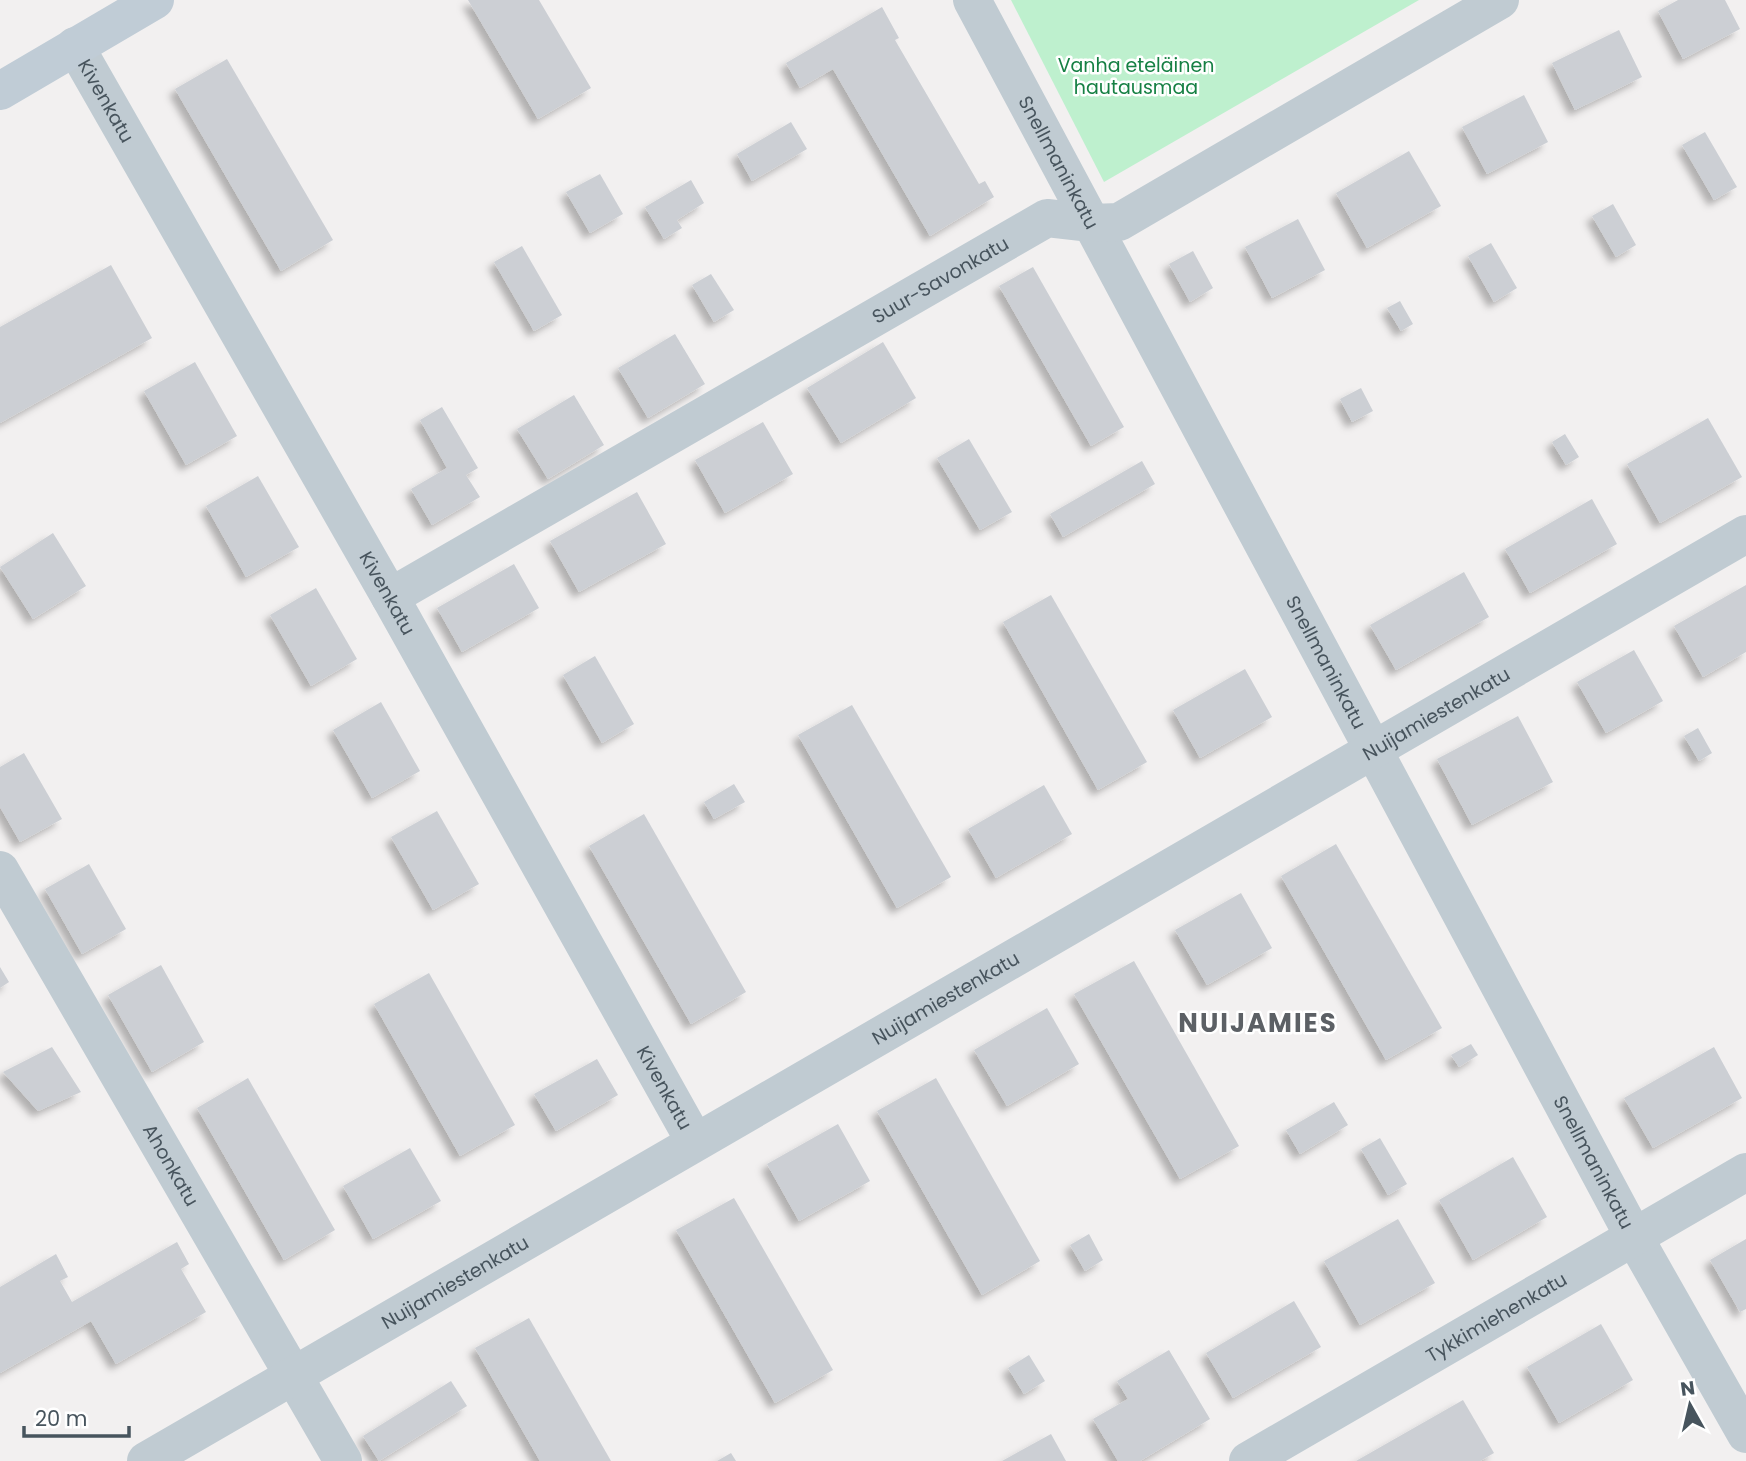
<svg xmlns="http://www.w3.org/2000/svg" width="1746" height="1461" font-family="Poppins,sans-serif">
<defs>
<filter id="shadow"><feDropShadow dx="-6" dy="6" stdDeviation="3.5" flood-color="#0004"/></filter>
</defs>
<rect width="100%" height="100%" fill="#f2f0f0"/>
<path fill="#bef0ce" d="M1011,0h408l-315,182z"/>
<g fill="#cccfd4" filter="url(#shadow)">
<path d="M468,0h71l52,88 -53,31z"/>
<path d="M1678,0h47l15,29 -57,30 -25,-48z"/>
<path d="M882,7l17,31 -4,2 84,144 6,-3 9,16 -64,39 -97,-167 -33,19 -14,-25z"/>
<path d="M1619,30l23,47 -67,33 -23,-47z"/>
<path d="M227,59l106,181 -52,31 -106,-182z"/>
<path d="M1524,95l24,47 -61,32 -25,-47z"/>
<path d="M791,122l16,27 -55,32 -15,-27z"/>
<path d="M1705,132l32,55 -23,13 -32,-55z"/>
<path d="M1409,151l32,55 -74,42 -31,-55z"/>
<path d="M600,174l23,40 -33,19 -24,-41z"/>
<path d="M691,180l13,23 -27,17 5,8 -18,11 -19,-32z"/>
<path d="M1613,204l23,41 -20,12 -24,-41z"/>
<path d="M1298,219l27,51 -53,28 -27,-51z"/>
<path d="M1491,243l26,45 -23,14 -26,-46z"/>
<path d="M522,246l40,69 -28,16 -40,-69z"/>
<path d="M1193,251l20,37 -23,14 -21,-38z"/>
<path d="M111,265l41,73 -152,85v-96z"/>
<path d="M1033,267l91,160 -33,19 -92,-160z"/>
<path d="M711,274l23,36 -20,12 -22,-37z"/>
<path d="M1400,301l13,23 -12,7 -14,-23z"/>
<path d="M675,334l30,50 -57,34 -30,-50z"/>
<path d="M883,342l33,56 -75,45 -34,-55z"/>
<path d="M195,362l42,74 -51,29 -42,-74z"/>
<path d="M1361,388l12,23 -21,11 -12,-23z"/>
<path d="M574,395l30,50 -56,34 -31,-50z"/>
<path d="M442,407l36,61 -12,7 14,22 -48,28 -21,-36 36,-21 -27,-48z"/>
<path d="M1708,418l34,59 -82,46 -33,-59z"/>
<path d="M763,422l30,52 -68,39 -30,-53z"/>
<path d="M1565,434l14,23 -13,8 -14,-23z"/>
<path d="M969,439l43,73 -32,18 -43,-72z"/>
<path d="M1142,461l13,23 -92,53 -13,-23z"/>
<path d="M258,476l41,71 -53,30 -40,-71z"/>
<path d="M637,492l29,52 -87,48 -29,-51z"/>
<path d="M1592,499l25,45 -87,49 -25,-44z"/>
<path d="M53,533l33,53 -53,33 -33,-52z"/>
<path d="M514,564l25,44 -77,44 -25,-44z"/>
<path d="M1464,572l25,45 -93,53 -26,-45z"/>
<path d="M1746,585v67l-43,25 -29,-51z"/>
<path d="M316,588l41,71 -46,27 -41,-71z"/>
<path d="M1051,595l96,167 -49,28 -95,-168z"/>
<path d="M1634,650l29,51 -57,32 -29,-51z"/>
<path d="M595,656l39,68 -32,19 -39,-68z"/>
<path d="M1245,669l27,48 -72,41 -27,-48z"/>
<path d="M381,702l39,69 -48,27 -39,-68z"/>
<path d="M852,705l99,172 -54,31 -99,-173z"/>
<path d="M1518,716l35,66 -81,43 -35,-66z"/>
<path d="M1698,728l14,25 -13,8 -15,-25z"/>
<path d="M24,753l38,66 -42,23 -20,-35v-40z"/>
<path d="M734,784l11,18 -31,17 -10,-17z"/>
<path d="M1044,785l28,49 -76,44 -28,-49z"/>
<path d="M437,811l42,73 -46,26 -42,-73z"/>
<path d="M644,814l102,178 -55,32 -102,-178z"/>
<path d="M1336,844l106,184 -56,32 -105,-184z"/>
<path d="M89,864l37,65 -44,25 -37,-65z"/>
<path d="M1241,893l31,55 -65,37 -32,-55z"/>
<path d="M1134,961l105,185 -59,33 -106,-185z"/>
<path d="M161,965l43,77 -52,30 -44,-77z"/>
<path d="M0,967l9,15 -9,6z"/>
<path d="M429,973l86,152 -55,31 -86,-152z"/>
<path d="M1047,1008l32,56 -72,42 -33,-56z"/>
<path d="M1471,1044l7,11 -19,12 -8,-12z"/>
<path d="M52,1047l29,45 -43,19 -35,-39z"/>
<path d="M1714,1047l28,51 -89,50 -29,-50z"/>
<path d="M597,1059l21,36 -62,36 -22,-37z"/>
<path d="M248,1078l87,152 -51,30 -87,-152z"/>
<path d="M936,1078l104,183 -58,34 -105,-184z"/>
<path d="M1334,1102l14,23 -48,29 -14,-24z"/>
<path d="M838,1124l32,57 -71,40 -32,-57z"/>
<path d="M1380,1138l27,46 -19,11 -27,-46z"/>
<path d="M410,1148l31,53 -68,38 -30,-53z"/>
<path d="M1513,1157l34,60 -74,43 -34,-60z"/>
<path d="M734,1198l99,172 -58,33 -99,-173z"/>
<path d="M1398,1219l37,64 -75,42 -36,-64z"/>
<path d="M1089,1234l14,26 -18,11 -15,-26z"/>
<path d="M1746,1239v70l-6,3 -30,-52z"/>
<path d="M177,1242l12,22 -8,5 25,43 -90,52 -25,-43 -91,52v-86l56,-33 12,23 -8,4 12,21z"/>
<path d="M1294,1301l27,46 -88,51 -27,-45z"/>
<path d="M529,1318l82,143h-71l-65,-113z"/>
<path d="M1601,1324l32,56 -74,43 -32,-56z"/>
<path d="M1169,1350l41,69 -70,42h-22l-25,-42 35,-20 -11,-18z"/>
<path d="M1029,1355l16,26 -21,13 -16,-26z"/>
<path d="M451,1381l16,25 -88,55 -16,-25z"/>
<path d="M1463,1400l31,53 -14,8h-124z"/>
<path d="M1051,1434l15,27h-64z"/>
<path d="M731,1453l5,8h-19z"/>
</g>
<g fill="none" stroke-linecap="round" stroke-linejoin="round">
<g stroke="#c0cbd2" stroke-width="38">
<path id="s1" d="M972,0l662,1237 112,197"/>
<path id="s2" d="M75,46l315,551 305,545"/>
<path id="s3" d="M390,597l657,-379 44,5 28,-1 381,-222"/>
<path id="s4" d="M0,870l343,591"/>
<path id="s5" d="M146,1461l1600,-927"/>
<path id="s6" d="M1248,1461l498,-289"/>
</g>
<path stroke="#c0ccd6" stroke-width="38" d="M0,91l155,-91"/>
</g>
<g text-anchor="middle" stroke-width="5" stroke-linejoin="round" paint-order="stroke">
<g font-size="19" fill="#168044" stroke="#fff">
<text x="1136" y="72">Vanha eteläinen<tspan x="1136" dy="22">hautausmaa</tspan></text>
</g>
<g font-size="19" fill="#47545d" stroke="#fff">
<text dy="7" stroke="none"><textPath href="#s2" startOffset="63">Kivenkatu</textPath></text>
<text dy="7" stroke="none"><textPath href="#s1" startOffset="184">Snellmaninkatu</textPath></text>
<text dy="7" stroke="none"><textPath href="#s3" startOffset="635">Suur-Savonkatu</textPath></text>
<text dy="7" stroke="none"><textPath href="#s2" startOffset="630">Kivenkatu</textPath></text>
<text dy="7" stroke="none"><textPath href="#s1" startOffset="751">Snellmaninkatu</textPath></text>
<text dy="7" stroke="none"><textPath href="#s5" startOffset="1491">Nuijamiestenkatu</textPath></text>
<text dy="7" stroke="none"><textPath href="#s5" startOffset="924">Nuijamiestenkatu</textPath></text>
<text dy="7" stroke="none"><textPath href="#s2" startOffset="1197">Kivenkatu</textPath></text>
<text dy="7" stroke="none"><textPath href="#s1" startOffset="1318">Snellmaninkatu</textPath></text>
<text dy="7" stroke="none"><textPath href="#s4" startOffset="341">Ahonkatu</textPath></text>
<text dy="7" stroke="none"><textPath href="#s5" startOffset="357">Nuijamiestenkatu</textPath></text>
<text dy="7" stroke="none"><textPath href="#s6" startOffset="287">Tykkimiehenkatu</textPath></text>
</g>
<g font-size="26" font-weight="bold" letter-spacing="2" fill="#5c6065" stroke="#fff">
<text x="1258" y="1032">NUIJAMIES</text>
</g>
</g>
<g transform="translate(1690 1405) rotate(352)" stroke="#ffffff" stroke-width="5" paint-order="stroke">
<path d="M0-5L12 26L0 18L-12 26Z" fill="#47545d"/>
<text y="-10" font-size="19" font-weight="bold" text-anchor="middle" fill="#47545d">N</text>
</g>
<path d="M24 1426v10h105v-10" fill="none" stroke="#47545d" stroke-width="3.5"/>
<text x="35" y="1426" font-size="21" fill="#47545d" stroke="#ffffff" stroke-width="5" paint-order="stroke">20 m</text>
</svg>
